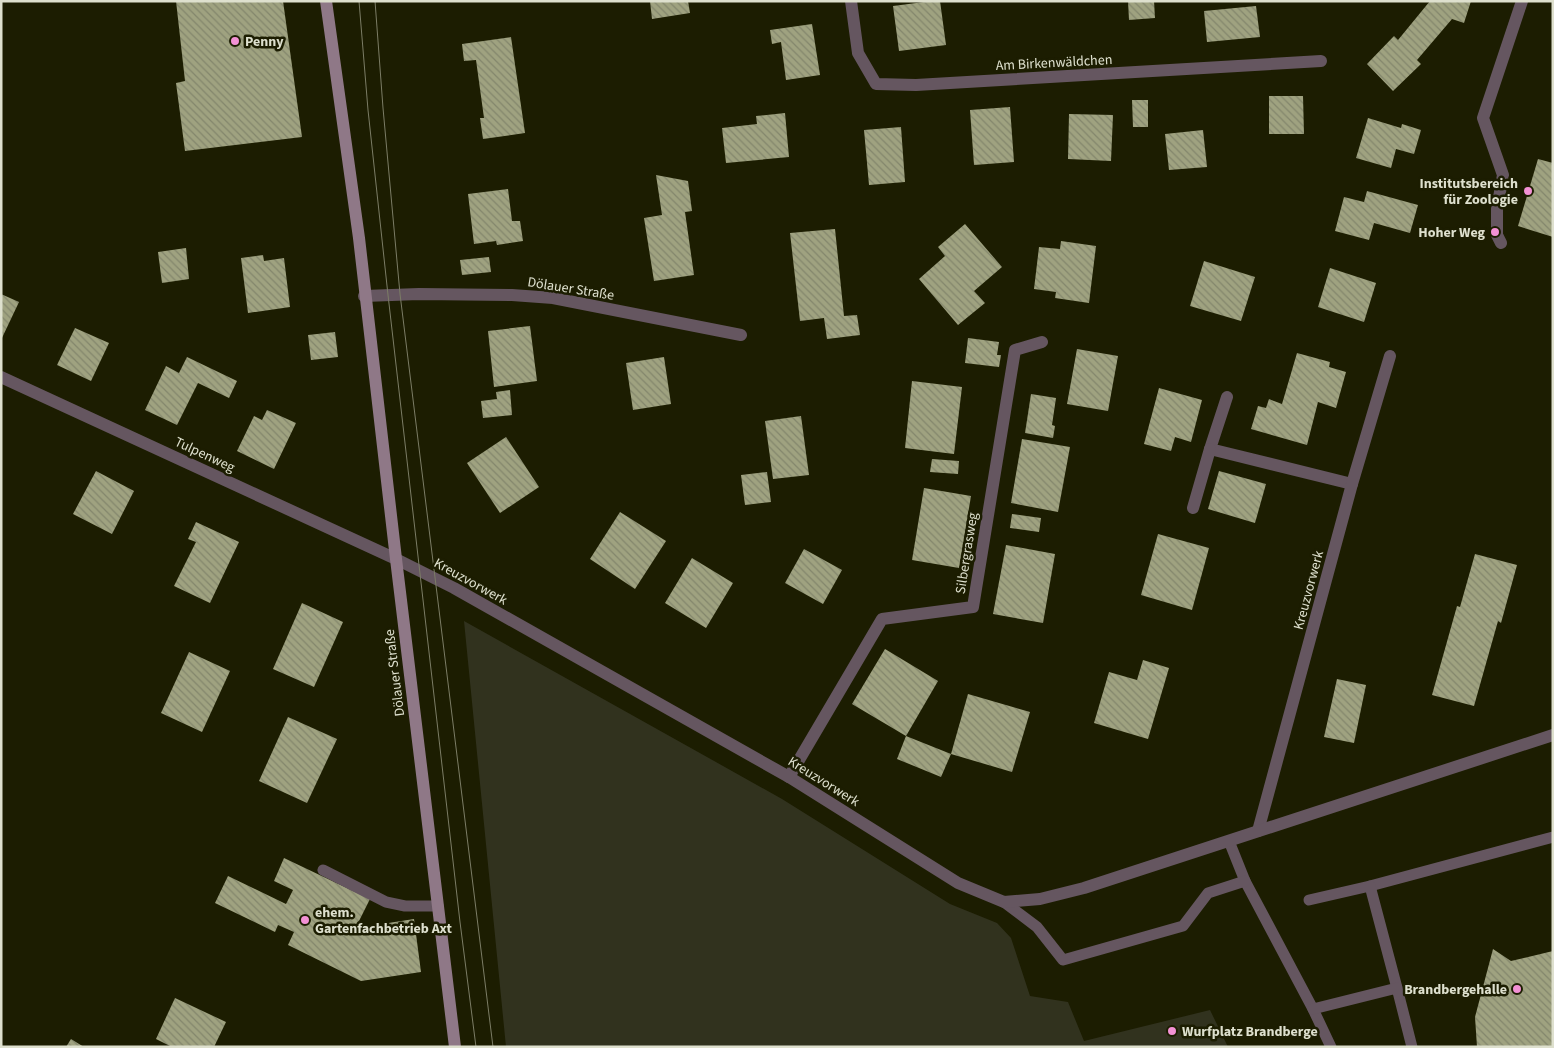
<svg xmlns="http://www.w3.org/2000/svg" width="1554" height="1048" font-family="'Source Sans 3',sans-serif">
<defs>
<pattern id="building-back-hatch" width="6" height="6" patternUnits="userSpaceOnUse" patternTransform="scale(1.25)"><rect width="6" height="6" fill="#9fa280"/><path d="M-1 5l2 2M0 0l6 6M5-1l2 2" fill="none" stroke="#83866c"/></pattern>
</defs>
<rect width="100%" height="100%" fill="#1c1d01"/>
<path fill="#31321e" d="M464,621l318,178 168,105 47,19 14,15 19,58 38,6 16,39 126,-31 18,37h-722z"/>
<g fill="url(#building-back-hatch)">
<path d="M176,1h107l19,136 -117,14 -9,-68 9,-2z"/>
<path d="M650,1h38l2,12 -38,6z"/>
<path d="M932,1h8l6,44 -47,6 -6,-45z"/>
<path d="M1128,1h26l1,17 -26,2z"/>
<path d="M1430,1h41l-7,22 -12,-4 -35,41 4,4 -28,27 -26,-27 27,-28 4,4z"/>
<path d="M1256,6l4,31 -53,5 -3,-31z"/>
<path d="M812,24l8,51 -34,5 -5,-38 -9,2 -2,-14z"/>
<path d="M511,37l14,96 -42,6 -3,-21h4l-8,-58 -12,1 -2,-17z"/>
<path d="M1269,96h34l1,38h-35z"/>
<path d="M1132,100h16v27h-15z"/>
<path d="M1010,107l4,55 -40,3 -4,-55z"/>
<path d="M785,113l4,44 -63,6 -4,-35 35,-4 -1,-8z"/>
<path d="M1069,114l44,1 -2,46 -43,-2z"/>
<path d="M1368,118l33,10 1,-4 19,6 -7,24 -18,-5 -5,19 -35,-10z"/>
<path d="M901,127l4,55 -36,3 -5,-55z"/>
<path d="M1203,130l4,37 -38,3 -4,-36z"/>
<path d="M1538,159l15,4v74l-35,-11z"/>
<path d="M656,175l32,6 4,30 -7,1 9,63 -40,6 -10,-63 18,-3z"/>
<path d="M508,189l4,32h8l3,20 -26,4 -1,-4 -22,3 -6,-50z"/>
<path d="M1367,191l51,14 -8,28 -36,-10 -5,17 -34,-9 9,-34 20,5z"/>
<path d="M965,224l37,43 -28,24 11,12 -27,22 -39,-46 26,-23 -7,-9z"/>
<path d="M835,229l9,87 13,-1 3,20 -33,4 -3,-21 -24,3 -10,-88z"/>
<path d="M1061,241l35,5 -7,57 -34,-5 1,-6 -22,-3 5,-42 21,2z"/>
<path d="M186,248l3,31 -27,4 -4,-31z"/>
<path d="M263,255l1,6 20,-3 6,49 -42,6 -7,-55z"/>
<path d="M489,257l2,15 -29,3 -2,-15z"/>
<path d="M1204,261l51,16 -14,44 -51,-15z"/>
<path d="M1330,268l46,15 -12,39 -46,-15z"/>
<path d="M1,294l18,8 -18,38z"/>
<path d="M530,326l7,55 -43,6 -6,-56z"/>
<path d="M75,328l34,15 -18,38 -34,-16z"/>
<path d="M335,332l3,25 -27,3 -3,-25z"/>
<path d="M968,338l31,4 -2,13h4l-2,12 -34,-4z"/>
<path d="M1077,349l41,7 -10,55 -41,-7z"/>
<path d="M1297,353l33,9 -1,5 17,5 -10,36 -18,-6 -11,43 -56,-16 7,-23 8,2 3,-9 13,5z"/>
<path d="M187,357l50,24 -8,17 -31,-15 -21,42 -32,-15 21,-44 13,7z"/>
<path d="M664,357l7,47 -38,6 -7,-47z"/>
<path d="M912,381l50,6 -8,67 -49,-6z"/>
<path d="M1159,388l43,12 -11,42 -16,-5 -4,14 -27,-7z"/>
<path d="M510,390l2,25 -29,3 -2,-17 16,-2 -1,-7z"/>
<path d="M1031,394l25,4 -4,27 3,1 -2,12 -28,-5z"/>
<path d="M267,410l29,13 -22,46 -37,-18 17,-35 8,4z"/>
<path d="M801,416l8,59 -36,4 -8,-58z"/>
<path d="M506,437l33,50 -39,26 -33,-50z"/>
<path d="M1022,439l48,8 -12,65 -47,-9z"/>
<path d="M932,459l27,2 -1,13 -28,-2z"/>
<path d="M96,471l38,20 -22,43 -39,-20z"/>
<path d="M1219,471l47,13 -11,39 -47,-14z"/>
<path d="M767,472l4,30 -26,3 -4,-30z"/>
<path d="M924,488l47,8 -12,72 -47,-8z"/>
<path d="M620,512l46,29 -31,48 -45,-30z"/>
<path d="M1012,514l29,4 -2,14 -29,-4z"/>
<path d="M196,522l43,20 -29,61 -36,-17 22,-44 -8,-3z"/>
<path d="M1158,534l51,14 -17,62 -51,-15z"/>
<path d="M1006,545l49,9 -12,69 -50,-9z"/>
<path d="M804,549l38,21 -19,34 -38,-21z"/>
<path d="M1475,554l42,11 -16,58 -3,-2 -24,85 -42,-11 25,-89 3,1z"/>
<path d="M692,558l41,25 -27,45 -41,-25z"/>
<path d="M302,603l41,19 -29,65 -41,-18z"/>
<path d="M885,649l53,32 -32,55 -54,-32z"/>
<path d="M189,652l41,19 -28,61 -41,-19z"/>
<path d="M1143,660l26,8 -21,71 -54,-16 15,-51 28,8z"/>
<path d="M1337,679l29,6 -12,58 -30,-6z"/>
<path d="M968,694l62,18 -18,60 -61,-18z"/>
<path d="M288,717l49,22 -30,64 -48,-22z"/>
<path d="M906,736l45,18 -10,23 -44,-18z"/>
<path d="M284,858l86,41 -11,22 10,5 45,-7 7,53 -60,9 -73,-36 6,-13 -16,-7 -3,7 -60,-29 13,-27 58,28 7,-14 -19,-9z"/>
<path d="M1493,949l18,12 42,-10v96h-76l-2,-30z"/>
<path d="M175,998l51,24 -12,25h-42l-16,-8z"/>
<path d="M71,1039l13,8h-18z"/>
</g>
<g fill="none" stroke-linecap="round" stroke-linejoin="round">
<g stroke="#655660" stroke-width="11">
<path d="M1229,841l16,40 68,128 18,38"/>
<path d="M323,870l63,32 19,4h33"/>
<path d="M1370,886l183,-49"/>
<path d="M1309,900l61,-14 27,102"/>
<path d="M1004,902l33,25 26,33 120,-34 25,-33 37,-12"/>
<path d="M1313,1009l84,-21 15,59"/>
</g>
<g stroke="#655660" stroke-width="12">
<path d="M851,1l7,52 18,31 40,1 405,-24"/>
<path d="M1501,243l-4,-8v-26l6,-34 -20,-57 39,-117"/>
<path d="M364,296l55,-2 93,1 41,3 188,37"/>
<path d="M1,377l395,182"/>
<path d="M1227,397l-17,52 142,35"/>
<path d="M1193,508l17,-59"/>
<path d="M789,777l93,-158 91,-12 42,-257 27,-8"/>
<path d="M1258,831l94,-347 38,-128"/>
</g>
<path stroke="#655660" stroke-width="12" d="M396,559l58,29 335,189 169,106 46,19 36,-3 44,-11 469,-153"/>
<path stroke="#8f7887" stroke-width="12" d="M326,1l33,237 37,321 59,488"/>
<g stroke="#7c7d66" stroke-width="1">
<path d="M359,1l9,109 20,185 72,627 16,125"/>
<path d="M375,1l8,107 17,186 93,753"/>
</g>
</g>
<g fill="#f391d5" stroke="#1c1d01" stroke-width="2">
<circle cx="235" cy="41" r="5"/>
<circle cx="1528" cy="191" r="5"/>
<circle cx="1495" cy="232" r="5"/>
<circle cx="305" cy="920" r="5"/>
<circle cx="1517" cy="989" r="5"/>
<circle cx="1172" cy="1031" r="5"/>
</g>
<g text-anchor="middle" stroke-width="5" stroke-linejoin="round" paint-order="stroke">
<g font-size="14" font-weight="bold" fill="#dee0ce" stroke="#1c1d01" text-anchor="start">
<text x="245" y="46">Penny</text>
<text x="1518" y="188" text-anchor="end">Institutsbereich<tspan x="1518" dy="16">für Zoologie</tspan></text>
<text x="1485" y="237" text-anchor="end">Hoher Weg</text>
<text x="315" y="917">ehem.<tspan x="315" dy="16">Gartenfachbetrieb Axt</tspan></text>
<text x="1507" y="994" text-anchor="end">Brandbergehalle</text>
<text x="1182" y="1036">Wurfplatz Brandberge</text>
</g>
<g font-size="14" fill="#dee0ce" stroke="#1c1d01">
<text transform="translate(1054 62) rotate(-3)" y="5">Am Birkenwäldchen</text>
<text transform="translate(571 288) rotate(9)" y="5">Dölauer Straße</text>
<text transform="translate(205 454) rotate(25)" y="5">Tulpenweg</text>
<text transform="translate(966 553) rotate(-81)" y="5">Silbergrasweg</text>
<text transform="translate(471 581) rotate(29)" y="5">Kreuzvorwerk</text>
<text transform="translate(1308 590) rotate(-75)" y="5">Kreuzvorwerk</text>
<text transform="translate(394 673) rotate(-97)" y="5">Dölauer Straße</text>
<text transform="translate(824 781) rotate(32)" y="5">Kreuzvorwerk</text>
</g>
</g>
<rect width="1554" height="1048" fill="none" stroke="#dee0ce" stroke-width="5"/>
</svg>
